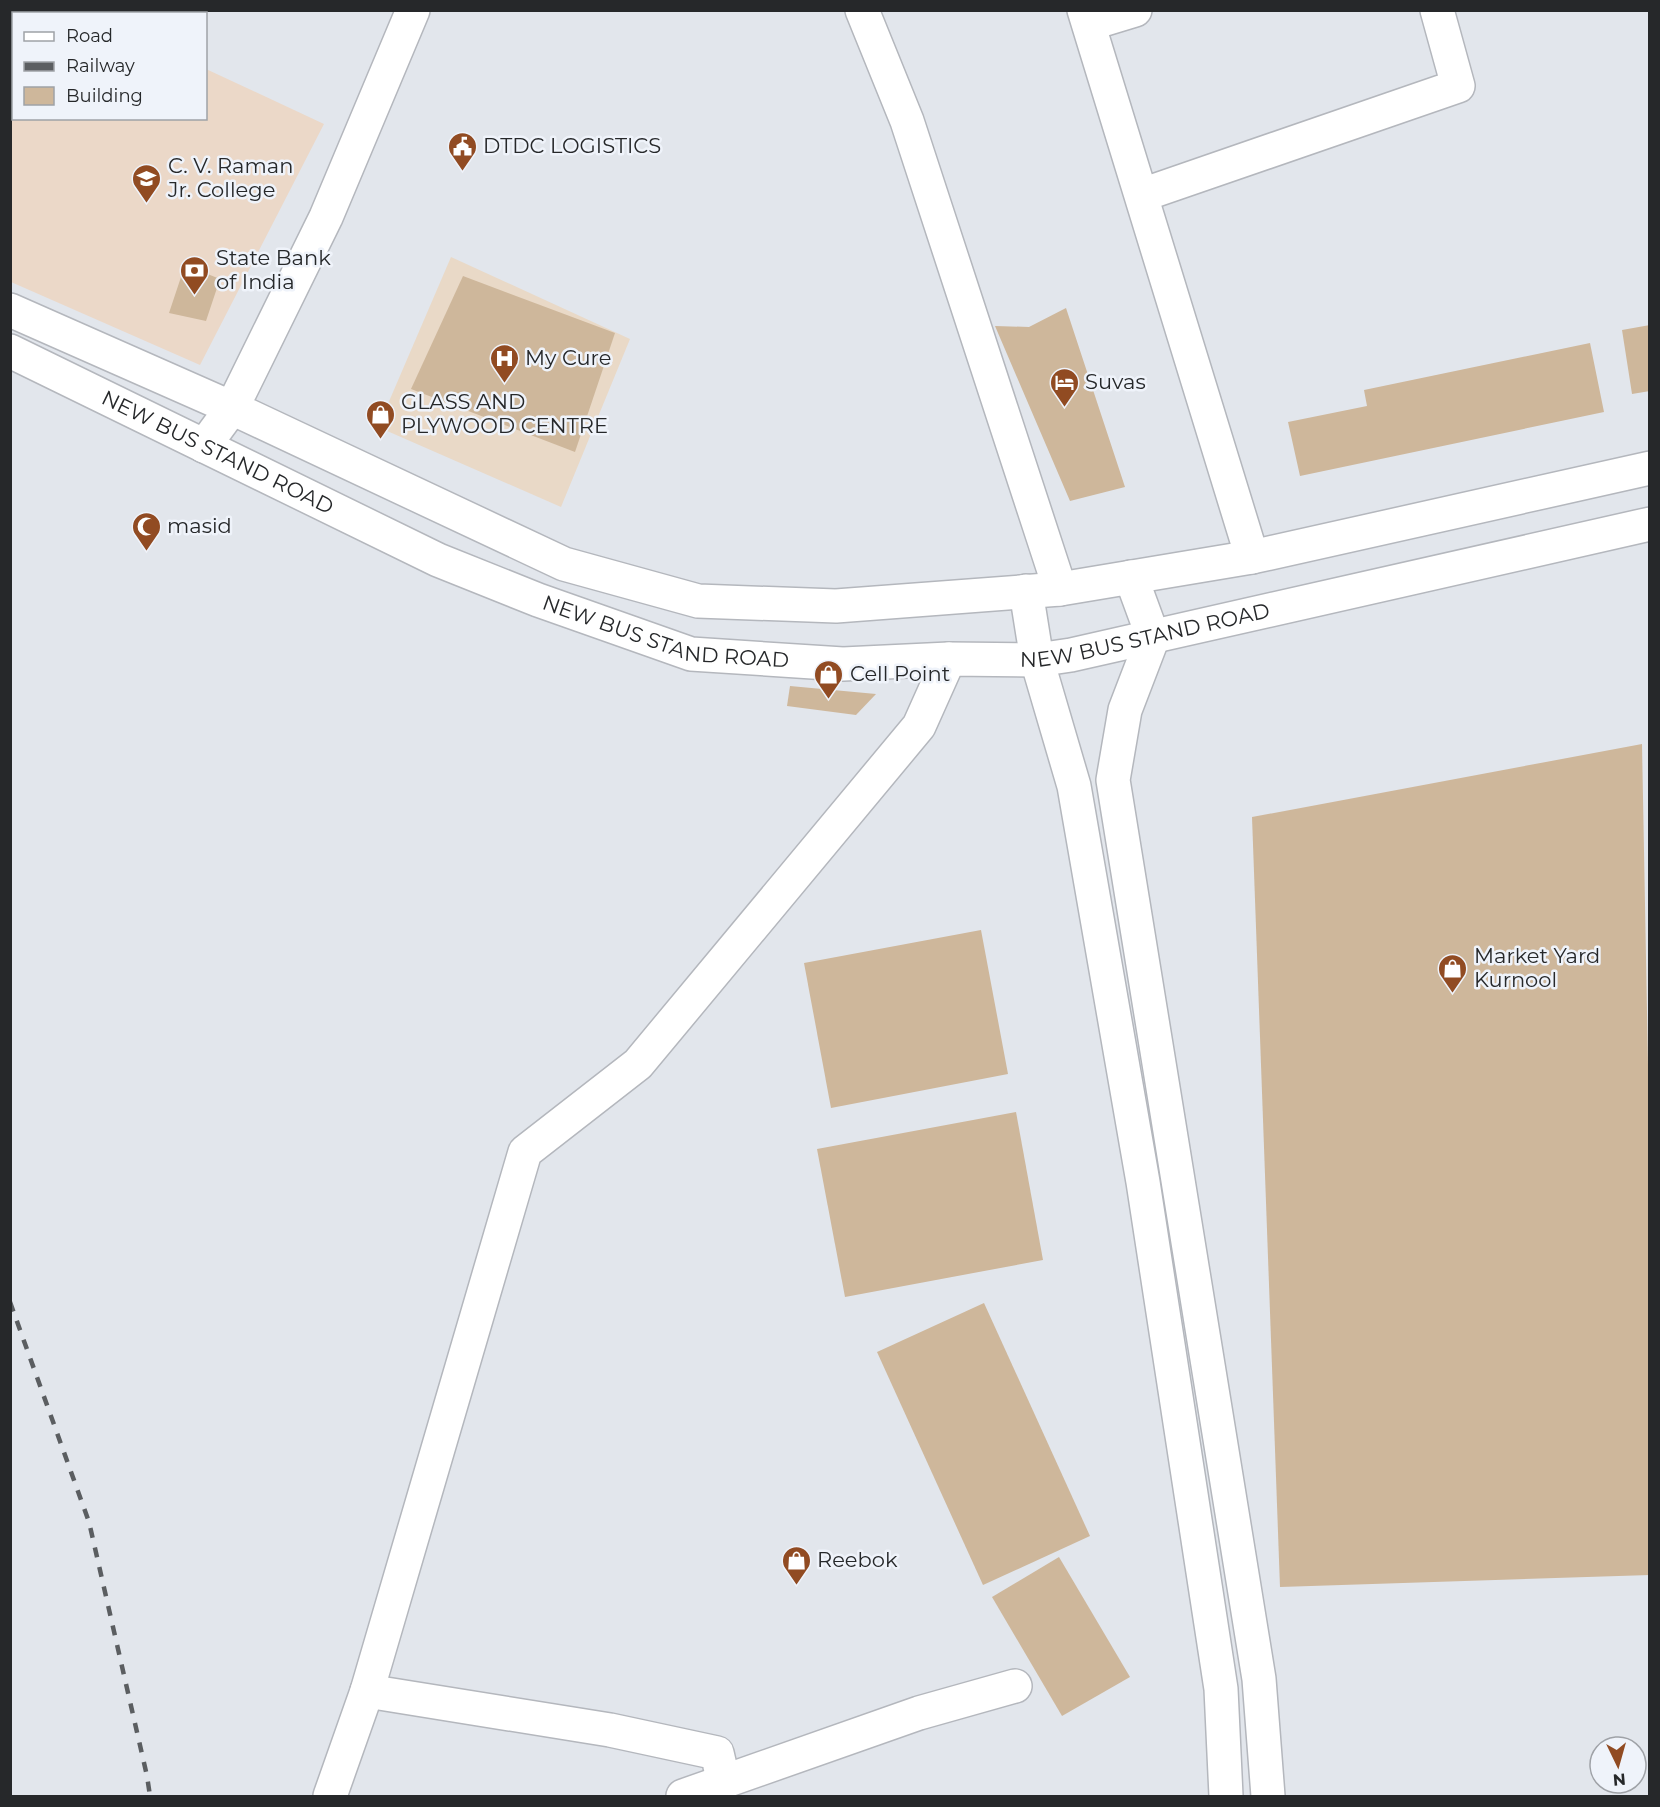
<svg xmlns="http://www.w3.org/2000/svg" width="1660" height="1807" font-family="Montserrat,sans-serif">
<rect width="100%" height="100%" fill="#e2e6ec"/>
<path fill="#ebd8c8" d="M79,10l6,3 -71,1v104h192v-49l118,55 -124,241 -189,-83v-271z"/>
<path fill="#e9d9c7" d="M451,257l179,82 -69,168 -183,-80z"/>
<g fill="#ceb79b">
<path d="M185,265l35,14 -14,42 -37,-8z"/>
<path d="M463,276l152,57 -40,119 -164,-63z"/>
<path d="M1066,308l59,179 -55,14 -75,-175 34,1z"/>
<path d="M1650,325v66l-18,3 -10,-64z"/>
<path d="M1590,343l14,69 -304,64 -12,-54 79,-16 -3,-16z"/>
<path d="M790,686l86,8 -20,21 -69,-9z"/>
<path d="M1642,744l8,428v403l-370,12 -28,-770z"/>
<path d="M981,930l27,144 -177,34 -27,-145z"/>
<path d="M1016,1112l27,148 -198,37 -28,-148z"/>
<path d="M984,1303l106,233 -107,49 -106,-233z"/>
<path d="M1059,1557l71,120 -68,39 -70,-119z"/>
</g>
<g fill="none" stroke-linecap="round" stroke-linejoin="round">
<defs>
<g id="minor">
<path d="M862,10l45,111 153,468"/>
<path d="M1084,10l168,547"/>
<path d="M1089,24l46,-14"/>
<path d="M1142,195l316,-109 -21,-76"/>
<path d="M204,446l28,-38"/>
<path d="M367,1691l243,39 107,23 7,30"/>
<path d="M330,1796l37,-105 158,-539 113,-88 281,-338 30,-67"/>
<path d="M683,1796l236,-83 96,-27"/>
</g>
<g id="major">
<path d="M10,310l222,98 332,156 134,37 138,5 224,-17 192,-32 398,-89"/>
<path id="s1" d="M10,351l428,209 100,40 153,54 152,10 106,-5 88,1 34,-5 579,-131"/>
<path d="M232,408l94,-191 87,-207"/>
<path d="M1131,577l22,60 -28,73 -12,70 146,899 9,117"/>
<path d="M1026,591l11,69 37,126 69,396 78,507 5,107"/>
</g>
</defs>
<use href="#minor" stroke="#b4b7bd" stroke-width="36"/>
<use href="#major" stroke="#b4b7bd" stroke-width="36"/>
<use href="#minor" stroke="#fff" stroke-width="33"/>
<use href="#major" stroke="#fff" stroke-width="33"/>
<path stroke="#5b5e61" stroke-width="4.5" stroke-dasharray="10 10" stroke-linecap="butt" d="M10,1302l79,220 58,254 3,20"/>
</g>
<defs>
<symbol id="civic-pin" viewBox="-11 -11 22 30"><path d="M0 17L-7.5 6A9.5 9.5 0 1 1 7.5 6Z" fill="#914b22" stroke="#eff3fa"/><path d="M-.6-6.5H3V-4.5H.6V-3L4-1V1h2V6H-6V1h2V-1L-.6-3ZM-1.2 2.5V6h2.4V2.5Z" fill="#fff"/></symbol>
<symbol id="school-pin" viewBox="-11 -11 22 30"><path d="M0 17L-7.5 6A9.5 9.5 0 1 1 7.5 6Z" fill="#914b22" stroke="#eff3fa"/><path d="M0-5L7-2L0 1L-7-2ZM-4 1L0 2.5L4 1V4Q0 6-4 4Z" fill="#fff"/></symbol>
<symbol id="bank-pin" viewBox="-11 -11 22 30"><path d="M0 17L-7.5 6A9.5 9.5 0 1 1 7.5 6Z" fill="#914b22" stroke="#eff3fa"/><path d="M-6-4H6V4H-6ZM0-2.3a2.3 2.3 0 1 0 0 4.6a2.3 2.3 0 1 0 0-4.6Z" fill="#fff"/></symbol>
<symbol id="hospital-pin" viewBox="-11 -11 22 30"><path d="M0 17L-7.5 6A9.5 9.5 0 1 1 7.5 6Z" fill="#914b22" stroke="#eff3fa"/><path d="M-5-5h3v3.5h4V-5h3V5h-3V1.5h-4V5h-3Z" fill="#fff"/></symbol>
<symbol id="hotel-pin" viewBox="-11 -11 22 30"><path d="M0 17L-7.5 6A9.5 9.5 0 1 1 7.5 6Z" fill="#914b22" stroke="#eff3fa"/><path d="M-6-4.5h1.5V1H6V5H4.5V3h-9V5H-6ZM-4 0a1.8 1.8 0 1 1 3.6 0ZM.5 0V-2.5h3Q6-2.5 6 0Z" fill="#fff"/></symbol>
<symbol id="shop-pin" viewBox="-11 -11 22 30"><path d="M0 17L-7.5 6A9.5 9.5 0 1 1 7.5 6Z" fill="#914b22" stroke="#eff3fa"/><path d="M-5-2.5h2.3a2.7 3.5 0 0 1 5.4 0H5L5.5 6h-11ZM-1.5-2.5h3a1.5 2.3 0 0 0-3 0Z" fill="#fff"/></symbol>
<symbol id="mosque-pin" viewBox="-11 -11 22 30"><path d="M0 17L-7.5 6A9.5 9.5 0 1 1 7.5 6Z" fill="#914b22" stroke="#eff3fa"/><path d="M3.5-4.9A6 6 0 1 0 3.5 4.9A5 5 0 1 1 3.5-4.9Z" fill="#fff"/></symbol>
</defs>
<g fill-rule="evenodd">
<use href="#civic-pin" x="446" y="130" width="33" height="45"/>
<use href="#school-pin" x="130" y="162" width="33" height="45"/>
<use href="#bank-pin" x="178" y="254" width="33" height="45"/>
<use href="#hospital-pin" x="488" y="342" width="33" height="45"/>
<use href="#hotel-pin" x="1048" y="366" width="33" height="45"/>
<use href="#shop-pin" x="364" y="398" width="33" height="45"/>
<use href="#mosque-pin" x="130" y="510" width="33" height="45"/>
<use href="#shop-pin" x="812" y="658" width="33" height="45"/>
<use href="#shop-pin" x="1436" y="952" width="33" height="45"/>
<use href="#shop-pin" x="780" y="1544" width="33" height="45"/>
</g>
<g text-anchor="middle" stroke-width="5" stroke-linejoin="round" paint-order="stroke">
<g font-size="21" fill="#26282a" stroke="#eff3fa" text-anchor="start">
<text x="483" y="153">DTDC LOGISTICS</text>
<text x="168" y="173">C. V. Raman<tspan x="168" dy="24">Jr. College</tspan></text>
<text x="216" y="265">State Bank<tspan x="216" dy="24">of India</tspan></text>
<text x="525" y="365">My Cure</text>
<text x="1085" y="389">Suvas</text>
<text x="401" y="409">GLASS AND<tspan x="401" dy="24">PLYWOOD CENTRE</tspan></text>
<text x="167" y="533">masid</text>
<text x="850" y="681">Cell Point</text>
<text x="1474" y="963">Market Yard<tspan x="1474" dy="24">Kurnool</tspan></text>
<text x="817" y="1567">Reebok</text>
</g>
<g font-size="21" fill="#26282a" stroke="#eff3fa">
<text dy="7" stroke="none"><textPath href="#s1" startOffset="231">NEW BUS STAND ROAD</textPath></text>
<text dy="7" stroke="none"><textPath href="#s1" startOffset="717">NEW BUS STAND ROAD</textPath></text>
<text dy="7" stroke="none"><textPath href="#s1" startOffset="1203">NEW BUS STAND ROAD</textPath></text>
</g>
</g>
<rect width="1660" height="1807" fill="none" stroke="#26282a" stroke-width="24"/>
<rect x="12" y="12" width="195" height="108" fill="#eff3fa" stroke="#9fa2a7" stroke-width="1.5"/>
<rect x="24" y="32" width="30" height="9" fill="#ffffff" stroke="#9fa2a7" stroke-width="1.5"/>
<text x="66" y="42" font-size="18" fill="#26282a">Road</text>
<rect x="24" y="62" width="30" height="9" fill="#5b5e61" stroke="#9fa2a7" stroke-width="1.5"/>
<text x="66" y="72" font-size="18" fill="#26282a">Railway</text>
<rect x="24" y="87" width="30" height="18" fill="#ceb79b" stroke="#9fa2a7" stroke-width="1.5"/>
<text x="66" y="102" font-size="18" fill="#26282a">Building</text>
<g transform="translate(1618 1765) rotate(175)"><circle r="28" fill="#eff3fa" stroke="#9fa2a7" stroke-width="1.5"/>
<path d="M0-4.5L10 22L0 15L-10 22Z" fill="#914b22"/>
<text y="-9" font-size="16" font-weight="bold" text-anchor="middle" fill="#26282a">N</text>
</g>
</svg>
